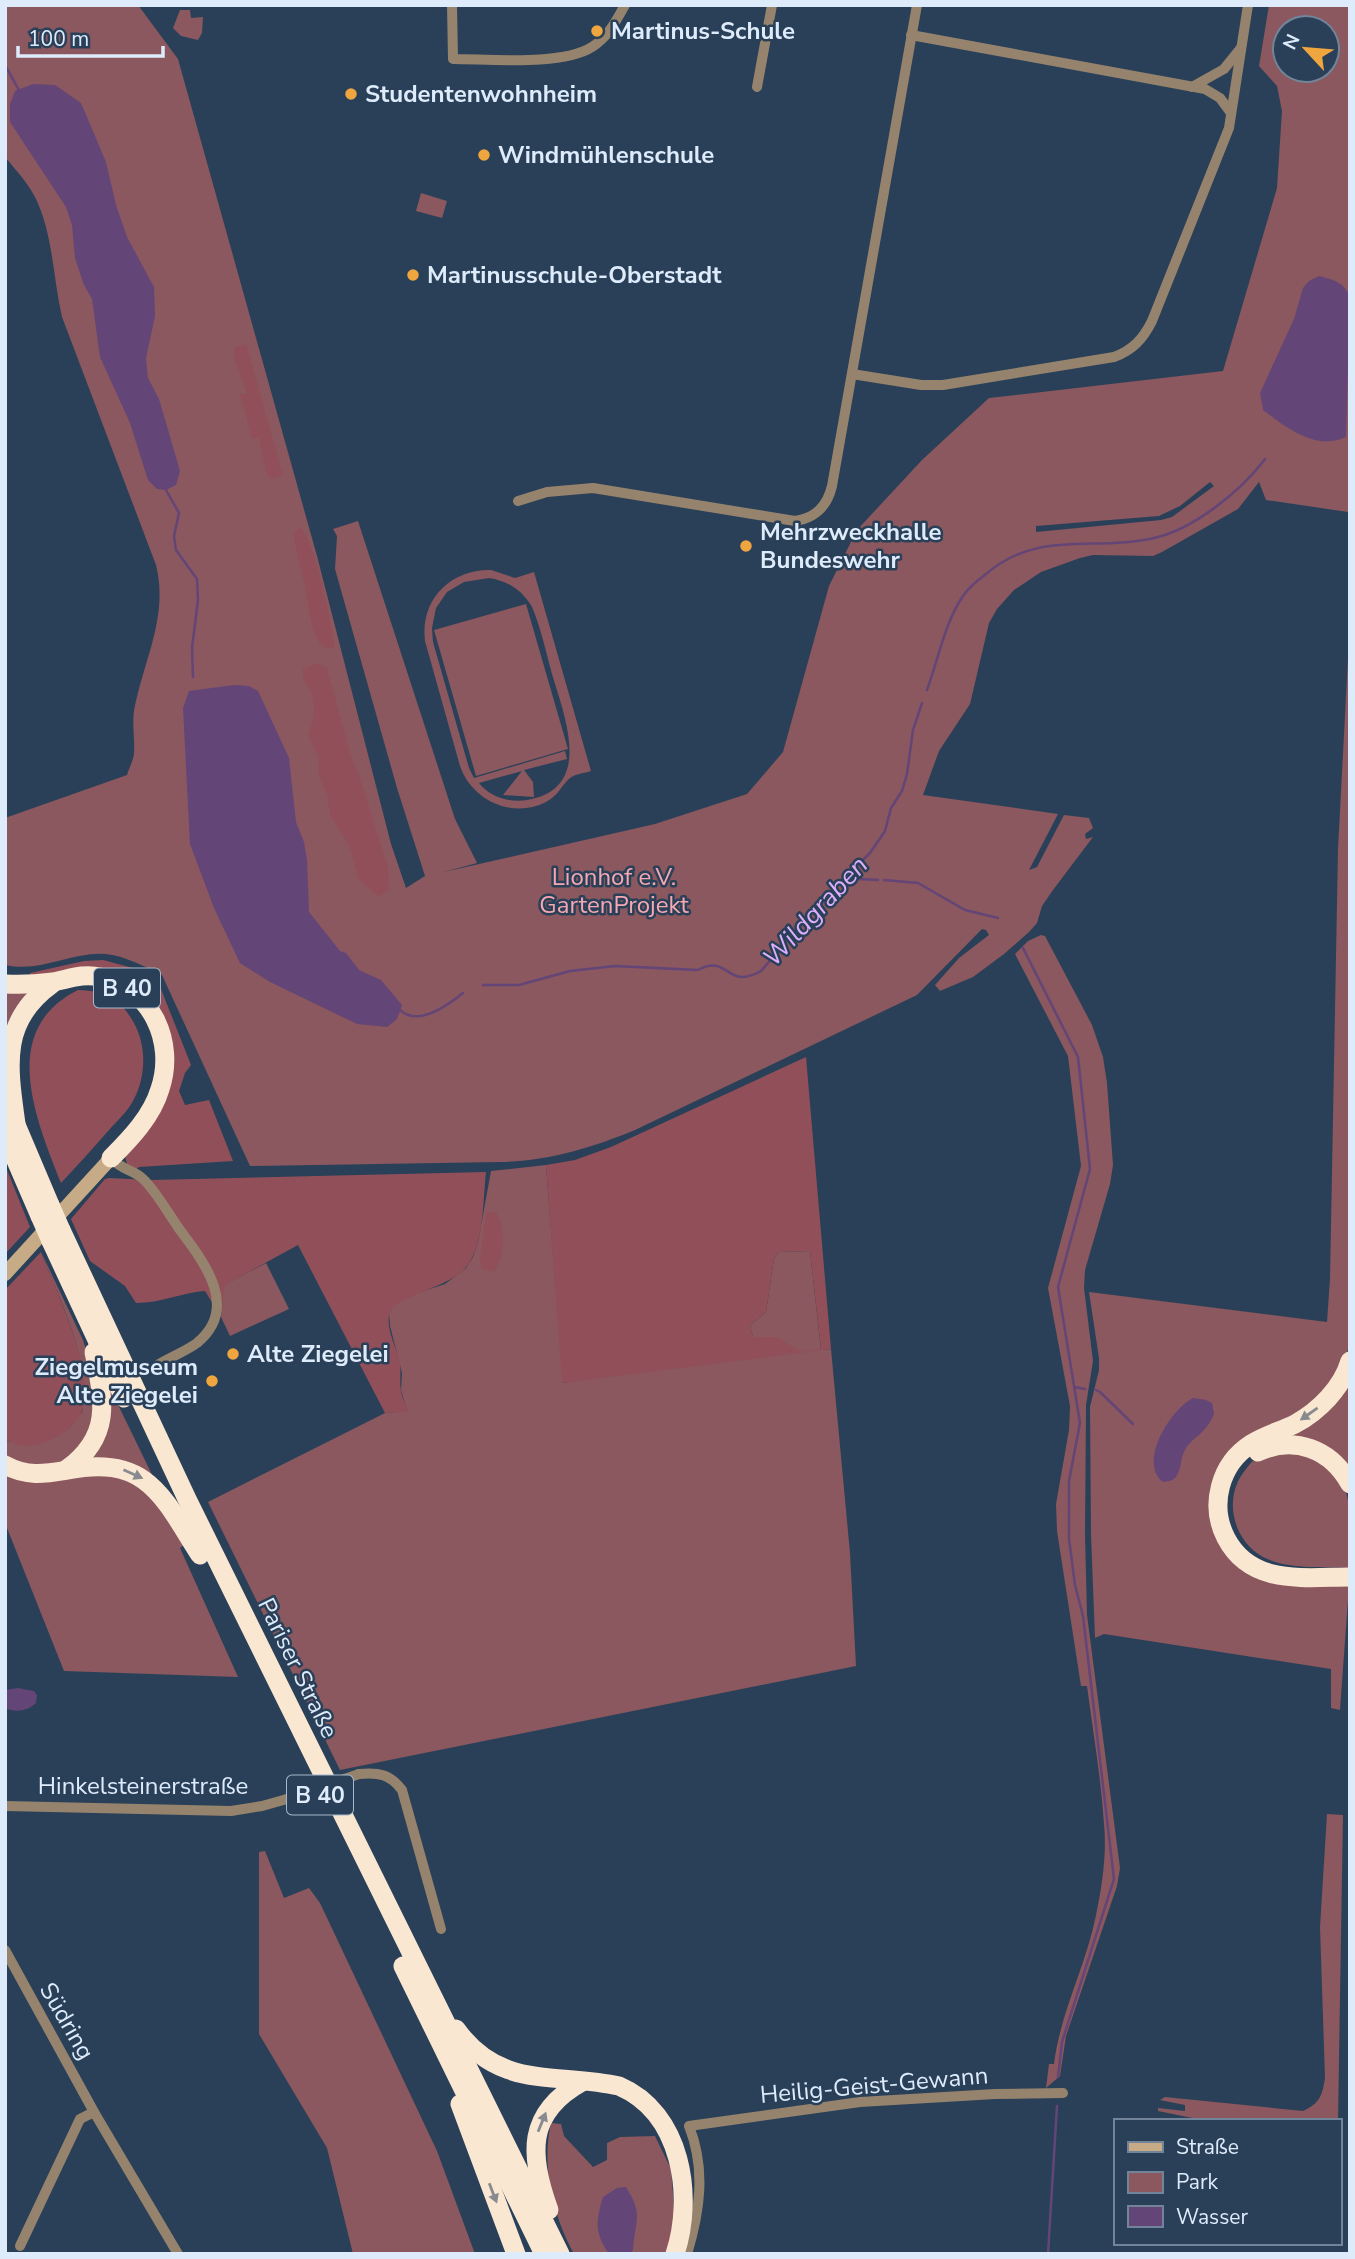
<svg xmlns="http://www.w3.org/2000/svg" width="1355" height="2259" font-family="'Nunito Sans',sans-serif">
<rect width="100%" height="100%" fill="#294058"/>
<g fill="#8a585e" fill-rule="evenodd">
<path d="M5,5h133l40,54 139,497 74,288 15,44 19,-12 -28,-88 -62,-219 2,-33 -4,-7 25,-8 97,298 22,44 -33,9 211,-48 92,-30 36,-42 46,-166 28,-56 65,-70 67,-62 234,-27 54,-183 5,-77 -5,-25 -18,-20 10,-61h81l-2,507 -82,-12 -7,-18 -21,27 -76,43 -9,4 -60,-1 -13,3 -39,14 -27,18 -17,19 -8,14 -19,81 -31,47 -16,44 135,19 -29,56 8,-3 27,-52 25,3 4,10 -8,6 1,5 7,-2 -40,53 -11,16 -5,17 -8,9 -25,22 -31,23 -33,14 -5,-6 24,-27 30,-23 -3,-5 -4,-1 -65,66 -282,135c-44,18 -86,31 -134,32l-251,4 -88,-191c-18,-9 -37,-19 -57,-21 -34,-2 -64,19 -100,11v-147l122,-43c2,-7 6,-14 7,-21 1,-14 -2,-28 0,-43 9,-50 35,-94 22,-146l-94,-248c-9,-39 -9,-84 -27,-120 -8,-15 -19,-27 -30,-40zM1285,28h42v42h-42zM1210,482l4,4 -42,31 -11,3 -125,12v-6l123,-10 21,-10z"/>
<path d="M180,10h10l1,8 12,-1 -1,16 -4,7 -17,-4 -8,-8z"/>
<path d="M421,193l26,8 -5,17 -26,-7z"/>
<path d="M491,570l24,8 19,-6 57,199c-6,2 -16,3 -21,7 -9,8 -12,18 -24,24 -33,17 -74,-1 -86,-36l-35,-125c-5,-41 25,-72 66,-71zM489,578c19,3 33,12 43,29 9,21 14,45 20,67 12,41 43,115 -25,126 -18,3 -37,-3 -48,-17l43,-12 -19,24 31,2 -1,-15 -9,-12 43,-11 -2,-8 -91,27 -5,-10 -36,-126 -1,-14 4,-20 11,-16 17,-10z"/>
<path d="M526,604l42,145 -92,27 -42,-146z"/>
<path d="M1350,620v724l-16,41 -115,90 14,82 116,29 -9,124 -9,-2v-39l-227,-35 -9,4 -4,-103 -1,-128 9,-37v-12l-10,-66 238,30 3,-43 8,-430z"/>
<path d="M1041,935l4,1 47,89 11,32 4,26 6,82 -3,19 -25,86 -1,18 9,73 -7,44 -1,130 2,80 33,253 -3,18 -51,150 -6,40 -14,12 3,-24h5c6,-51 32,-98 42,-149 6,-29 11,-61 8,-91 -3,-46 -11,-92 -17,-138h-6l-24,-155 -1,-27 13,-74 1,-24 -22,-118 33,-122 -13,-110 -53,-102 13,-13z"/>
<path d="M5,987l24,2 -24,58z"/>
<path d="M546,1165l17,218 214,-46h-24l-3,-12 16,-13 8,-54 5,-6 31,-1 11,99 10,-1 19,204 6,113 -516,104 -132,-268 177,-89 22,-2 -6,-21 1,-17 -12,-47 -1,-13 4,-8 13,-8 39,-13 21,-16 7,-11 5,-15 13,-71z"/>
<path d="M41,1252l42,88 10,31 5,50 -23,37 -30,11 -40,-12v-18l5,3 72,-29c10,-54 -22,-111 -41,-161z"/>
<path d="M266,1263l23,46 -59,27 -9,-19 3,-32z"/>
<path d="M1350,1372v105l-68,-37z"/>
<path d="M106,1380l51,105 -70,-21z"/>
<path d="M1307,1450l37,34 6,24 -1,60c-27,-2 -61,2 -86,-11 -29,-16 -40,-56 -20,-84 4,-5 9,-13 15,-16 12,-5 36,-5 49,-7z"/>
<path d="M5,1471h100l41,16 38,58 -4,3 58,129 -174,-6 -59,-148z"/>
<path d="M1327,1814l16,1 -5,306h-131l-49,-10v-3l27,3v-6l-25,-5 5,-3 138,14c17,-8 19,-15 22,-33l-5,-151z"/>
<path d="M265,1851l19,47 25,-10 11,15 117,248 38,103h-122l-26,-106 -68,-114v-182z"/>
<path d="M551,2123l10,1 3,12 29,31 14,-7v-17l13,-6 35,-1 16,33 4,52 -8,33h-93c-21,-38 -33,-88 -23,-131z"/>
</g>
<g fill="#915059" fill-rule="evenodd">
<path d="M246,344l37,131 -12,4 -5,-8 -7,-34 -7,2 -12,-45h7l-12,-34 -1,-12z"/>
<path d="M301,527c18,28 28,87 34,120 -23,12 -27,-47 -30,-61 -4,-19 -10,-34 -11,-54z"/>
<path d="M317,663l10,5 23,85 10,25 23,74 5,17 1,20 -10,8 -20,-17 -10,-34 -19,-31 -3,-20 -8,-19 -1,-19 -10,-23c6,-11 7,-26 4,-39 -4,-12 -10,-12 -9,-26z"/>
<path d="M103,960l30,8 14,7 12,9 32,81 -6,8 -6,18 6,14 24,-5 24,61 -94,6 -4,3 -8,-6 -2,-8 42,-71 -28,-96 -108,-9 -1,-7 54,-12z"/>
<path d="M78,990c29,2 37,3 53,28 16,24 16,58 2,83 -6,11 -16,20 -24,29 -16,18 -32,36 -48,53 -28,-70 -61,-154 17,-193z"/>
<path d="M806,1057l25,292 -269,34 -16,-218 29,-5 36,-13zM810,1251l11,98 -20,3 -24,-15h-24l-3,-12 16,-13 8,-54 5,-6z"/>
<path d="M5,1165l25,62 -25,27z"/>
<path d="M486,1172c-3,27 -2,73 -19,94 -17,22 -72,30 -77,46 -5,14 5,33 9,47 3,11 0,21 2,32 1,7 5,14 7,21l-23,1 -87,-168 -73,40 -4,32 -16,-26c-25,2 -44,12 -69,12l-11,-17 -35,-25 -19,-42 34,-40 4,-1 42,2z"/>
<path d="M495,1211c11,15 10,46 -1,61l-12,-3 -2,-11 6,-45z"/>
<path d="M41,1252c15,40 55,118 41,159 -4,13 -19,23 -31,29 -14,7 -32,8 -46,-1v-149z"/>
</g>
<g fill="#644577">
<path d="M33,84l22,1 26,18 25,59 10,43 11,32 27,50 1,29 -9,42 2,20 11,21 21,72 -4,14 -10,5 -9,-1 -9,-9 -18,-57 -30,-66 -8,-58 -8,-14 -9,-27 -3,-33 -6,-18 -56,-85v-18l5,-13z"/>
<path d="M1319,276c15,4 25,6 31,21l-4,140c-30,14 -59,-9 -83,-27l-3,-17 34,-74 9,-31 6,-7z"/>
<path d="M234,685l15,1 9,5 31,67 7,64 8,20 3,18 2,52 31,39 6,2 13,17 22,10 21,25 -5,14 -10,8 -30,-3 -87,-42 -30,-19 -26,-55 -24,-64 -7,-136 6,-17z"/>
<path d="M1193,1398l13,2 6,3 2,11c-9,21 -18,20 -28,34 -6,9 -4,19 -9,27 -3,6 -8,6 -14,7 -25,-20 7,-72 30,-84z"/>
<path d="M18,1688l16,3 3,4 -1,8c-8,8 -21,10 -31,5v-18z"/>
<path d="M626,2187c18,29 9,32 7,63l-3,4h-21c-15,-22 -13,-33 -6,-57l14,-9z"/>
</g>
<g fill="none" stroke-linecap="round" stroke-linejoin="round">
<g stroke="#644577" stroke-width="2.5">
<path d="M5,65l15,27"/>
<path d="M166,490l13,23 -5,23 2,14 21,29 1,21 -6,48 1,29"/>
<path d="M927,690c11,-30 18,-68 36,-94 6,-9 15,-16 23,-22 52,-45 108,-22 168,-36 40,-9 87,-47 111,-79"/>
<path d="M851,875l8,4 19,1"/>
<path d="M884,880l34,3 47,27 33,8"/>
<path d="M1023,948l55,109 12,112 -32,118 22,136 -11,58v58l6,46 8,31 31,263 -52,163 -4,35"/>
<path d="M483,985h36l51,-14 45,-5 83,4c32,-17 27,21 63,1l70,-80 39,-38 15,-22 6,-23 11,-17 5,-17 6,-44 9,-27"/>
<path d="M399,1009c18,19 48,-3 64,-16"/>
<path d="M1074,1387l11,2"/>
<path d="M1096,1390l4,2 33,32"/>
<path d="M1048,2254l9,-148"/>
</g>
<g stroke="#96836d" stroke-width="10">
<path d="M452,5l1,54c37,0 109,7 139,-12 16,-10 24,-26 33,-42"/>
<path d="M911,35l294,54 15,9 11,15"/>
<path d="M757,87l15,-82"/>
<path d="M1192,87l32,-18 17,-21"/>
<path d="M852,374l69,11h22l171,-28c19,-7 29,-18 38,-36l77,-193 19,-123"/>
<path d="M518,501l29,-9 46,-4 202,33c20,-3 32,-14 37,-35l85,-481"/>
<path d="M111,1158c12,13 21,11 31,20 12,10 28,38 38,52 24,32 60,78 17,113 -11,8 -26,14 -38,21"/>
<path d="M359,1774c19,-2 31,0 43,16l39,139"/>
<path d="M5,1806l226,5 31,-5 25,-7"/>
<path d="M5,1950l89,162 84,142"/>
<path d="M20,2246l60,-127 14,-7"/>
<path d="M687,2254c13,-43 19,-85 2,-128l171,-24 135,-8 68,-1"/>
</g>
<path stroke="#c7aa86" stroke-width="14" d="M5,1274l106,-116"/>
<g stroke="#fae7d2" stroke-width="19">
<path d="M5,984c17,1 32,0 48,-2 16,-3 30,-9 47,-5 51,10 76,65 60,112 -8,27 -29,49 -49,69"/>
<path d="M11,1113l39,92"/>
<path d="M16,1124c-8,-58 -16,-103 36,-140"/>
<path d="M5,1135l35,81"/>
<path d="M61,1230l126,269 373,755"/>
<path d="M51,1241l73,157"/>
<path d="M1350,1361c-8,27 -31,50 -55,63 -14,7 -30,11 -44,20 -31,20 -42,61 -25,94 25,48 78,39 124,39"/>
<path d="M1258,1452c36,-17 73,-3 92,32"/>
<path d="M5,1465c22,12 39,9 63,5 79,-16 95,27 132,85"/>
<path d="M67,1469c45,-33 37,-68 27,-117"/>
<path d="M403,1966l141,288"/>
<path d="M456,2029c44,62 102,43 163,57 63,27 75,110 56,168"/>
<path d="M460,2104l56,150"/>
<path d="M549,2210c-20,-55 -23,-97 33,-128"/>
</g>
<path stroke="#96836d" stroke-width="10" d="M287,1799l72,-25"/>
<g stroke="#fae7d2" stroke-width="19">
<path d="M50,1205l11,25"/>
<path d="M40,1216l11,25"/>
</g>
</g>
<defs><path id="oneway-solid" d="M-6-.8H1V-3.2L6.5 0L1 3.2V.8H-6Z" transform="scale(1.75)"/></defs>
<g fill="#878b8f">
<use href="#oneway-solid" transform="translate(1309 1414) rotate(145)"/>
<use href="#oneway-solid" transform="translate(133 1474) rotate(24)"/>
<use href="#oneway-solid" transform="translate(542 2122) rotate(-68)"/>
<use href="#oneway-solid" transform="translate(493 2193) rotate(69)"/>
</g>
<g fill="#f0a63e" stroke="#294058" stroke-width="2.5">
<circle cx="597" cy="31" r="7"/>
<circle cx="351" cy="94" r="7"/>
<circle cx="484" cy="155" r="7"/>
<circle cx="413" cy="275" r="7"/>
<circle cx="746" cy="546" r="7"/>
<circle cx="233" cy="1354" r="7"/>
<circle cx="212" cy="1381" r="7"/>
</g>
<g text-anchor="middle" stroke-width="5" stroke-linejoin="round" paint-order="stroke">
<g fill="#294058" stroke="#a8b8ca" stroke-width="2">
<rect x="94" y="968.5" width="66" height="39" rx="5"/>
<rect x="287" y="1775.5" width="66" height="39" rx="5"/>
</g>
<g font-size="23" font-weight="bold" fill="#deebfb">
<text x="127" y="996">B 40</text>
<text x="320" y="1803">B 40</text>
</g>
<g font-size="24" font-weight="bold" fill="#deebfb" stroke="#294058" text-anchor="start">
<text x="611" y="39">Martinus-Schule</text>
<text x="365" y="102">Studentenwohnheim</text>
<text x="498" y="163">Windmühlenschule</text>
<text x="427" y="283">Martinusschule-Oberstadt</text>
<text x="760" y="540">Mehrzweckhalle<tspan x="760" dy="28">Bundeswehr</tspan></text>
<text x="247" y="1362">Alte Ziegelei</text>
<text x="198" y="1375" text-anchor="end">Ziegelmuseum<tspan x="198" dy="28">Alte Ziegelei</tspan></text>
</g>
<g font-size="24" fill="#f6a7b0" stroke="#294058">
<text x="614" y="885">Lionhof e.V.<tspan x="614" dy="28">GartenProjekt</tspan></text>
</g>
<g font-size="24" fill="#deebfb" stroke="#294058">
<text transform="translate(298 1668) rotate(64)" y="8">Pariser Straße</text>
<text x="143" y="1794">Hinkelsteinerstraße</text>
<text transform="translate(67 2021) rotate(60)" y="8">Südring</text>
<text transform="translate(874 2085) rotate(-5)" y="8">Heilig-Geist-Gewann</text>
</g>
<g font-size="26" font-style="italic" fill="#ddaefc" stroke="#294058">
<text transform="translate(815 911) rotate(-47)" y="9">Wildgraben</text>
</g>
</g>
<rect width="1355" height="2259" fill="none" stroke="#deebfb" stroke-width="14"/>
<rect x="1114" y="2119" width="228" height="126" fill="#294058" stroke="#718499" stroke-width="2"/>
<rect x="1128" y="2142" width="35" height="10" fill="#c7aa86" stroke="#718499" stroke-width="2"/>
<text x="1176" y="2154" font-size="21" fill="#deebfb">Straße</text>
<rect x="1128" y="2172" width="35" height="21" fill="#8a585e" stroke="#718499" stroke-width="2"/>
<text x="1176" y="2189" font-size="21" fill="#deebfb">Park</text>
<rect x="1128" y="2206" width="35" height="21" fill="#644577" stroke="#718499" stroke-width="2"/>
<text x="1176" y="2224" font-size="21" fill="#deebfb">Wasser</text>
<g transform="translate(1306 49) rotate(296)"><circle r="33" fill="#294058" stroke="#718499" stroke-width="2"/>
<path d="M0-5L12 26L0 18L-12 26Z" fill="#f0a63e"/>
<text y="-10" font-size="19" font-weight="bold" text-anchor="middle" fill="#deebfb">N</text>
</g>
<path d="M18 46v10h145v-10" fill="none" stroke="#deebfb" stroke-width="3.5"/>
<text x="28" y="46" font-size="21" fill="#deebfb" stroke="#294058" stroke-width="5" paint-order="stroke">100 m</text>
</svg>
